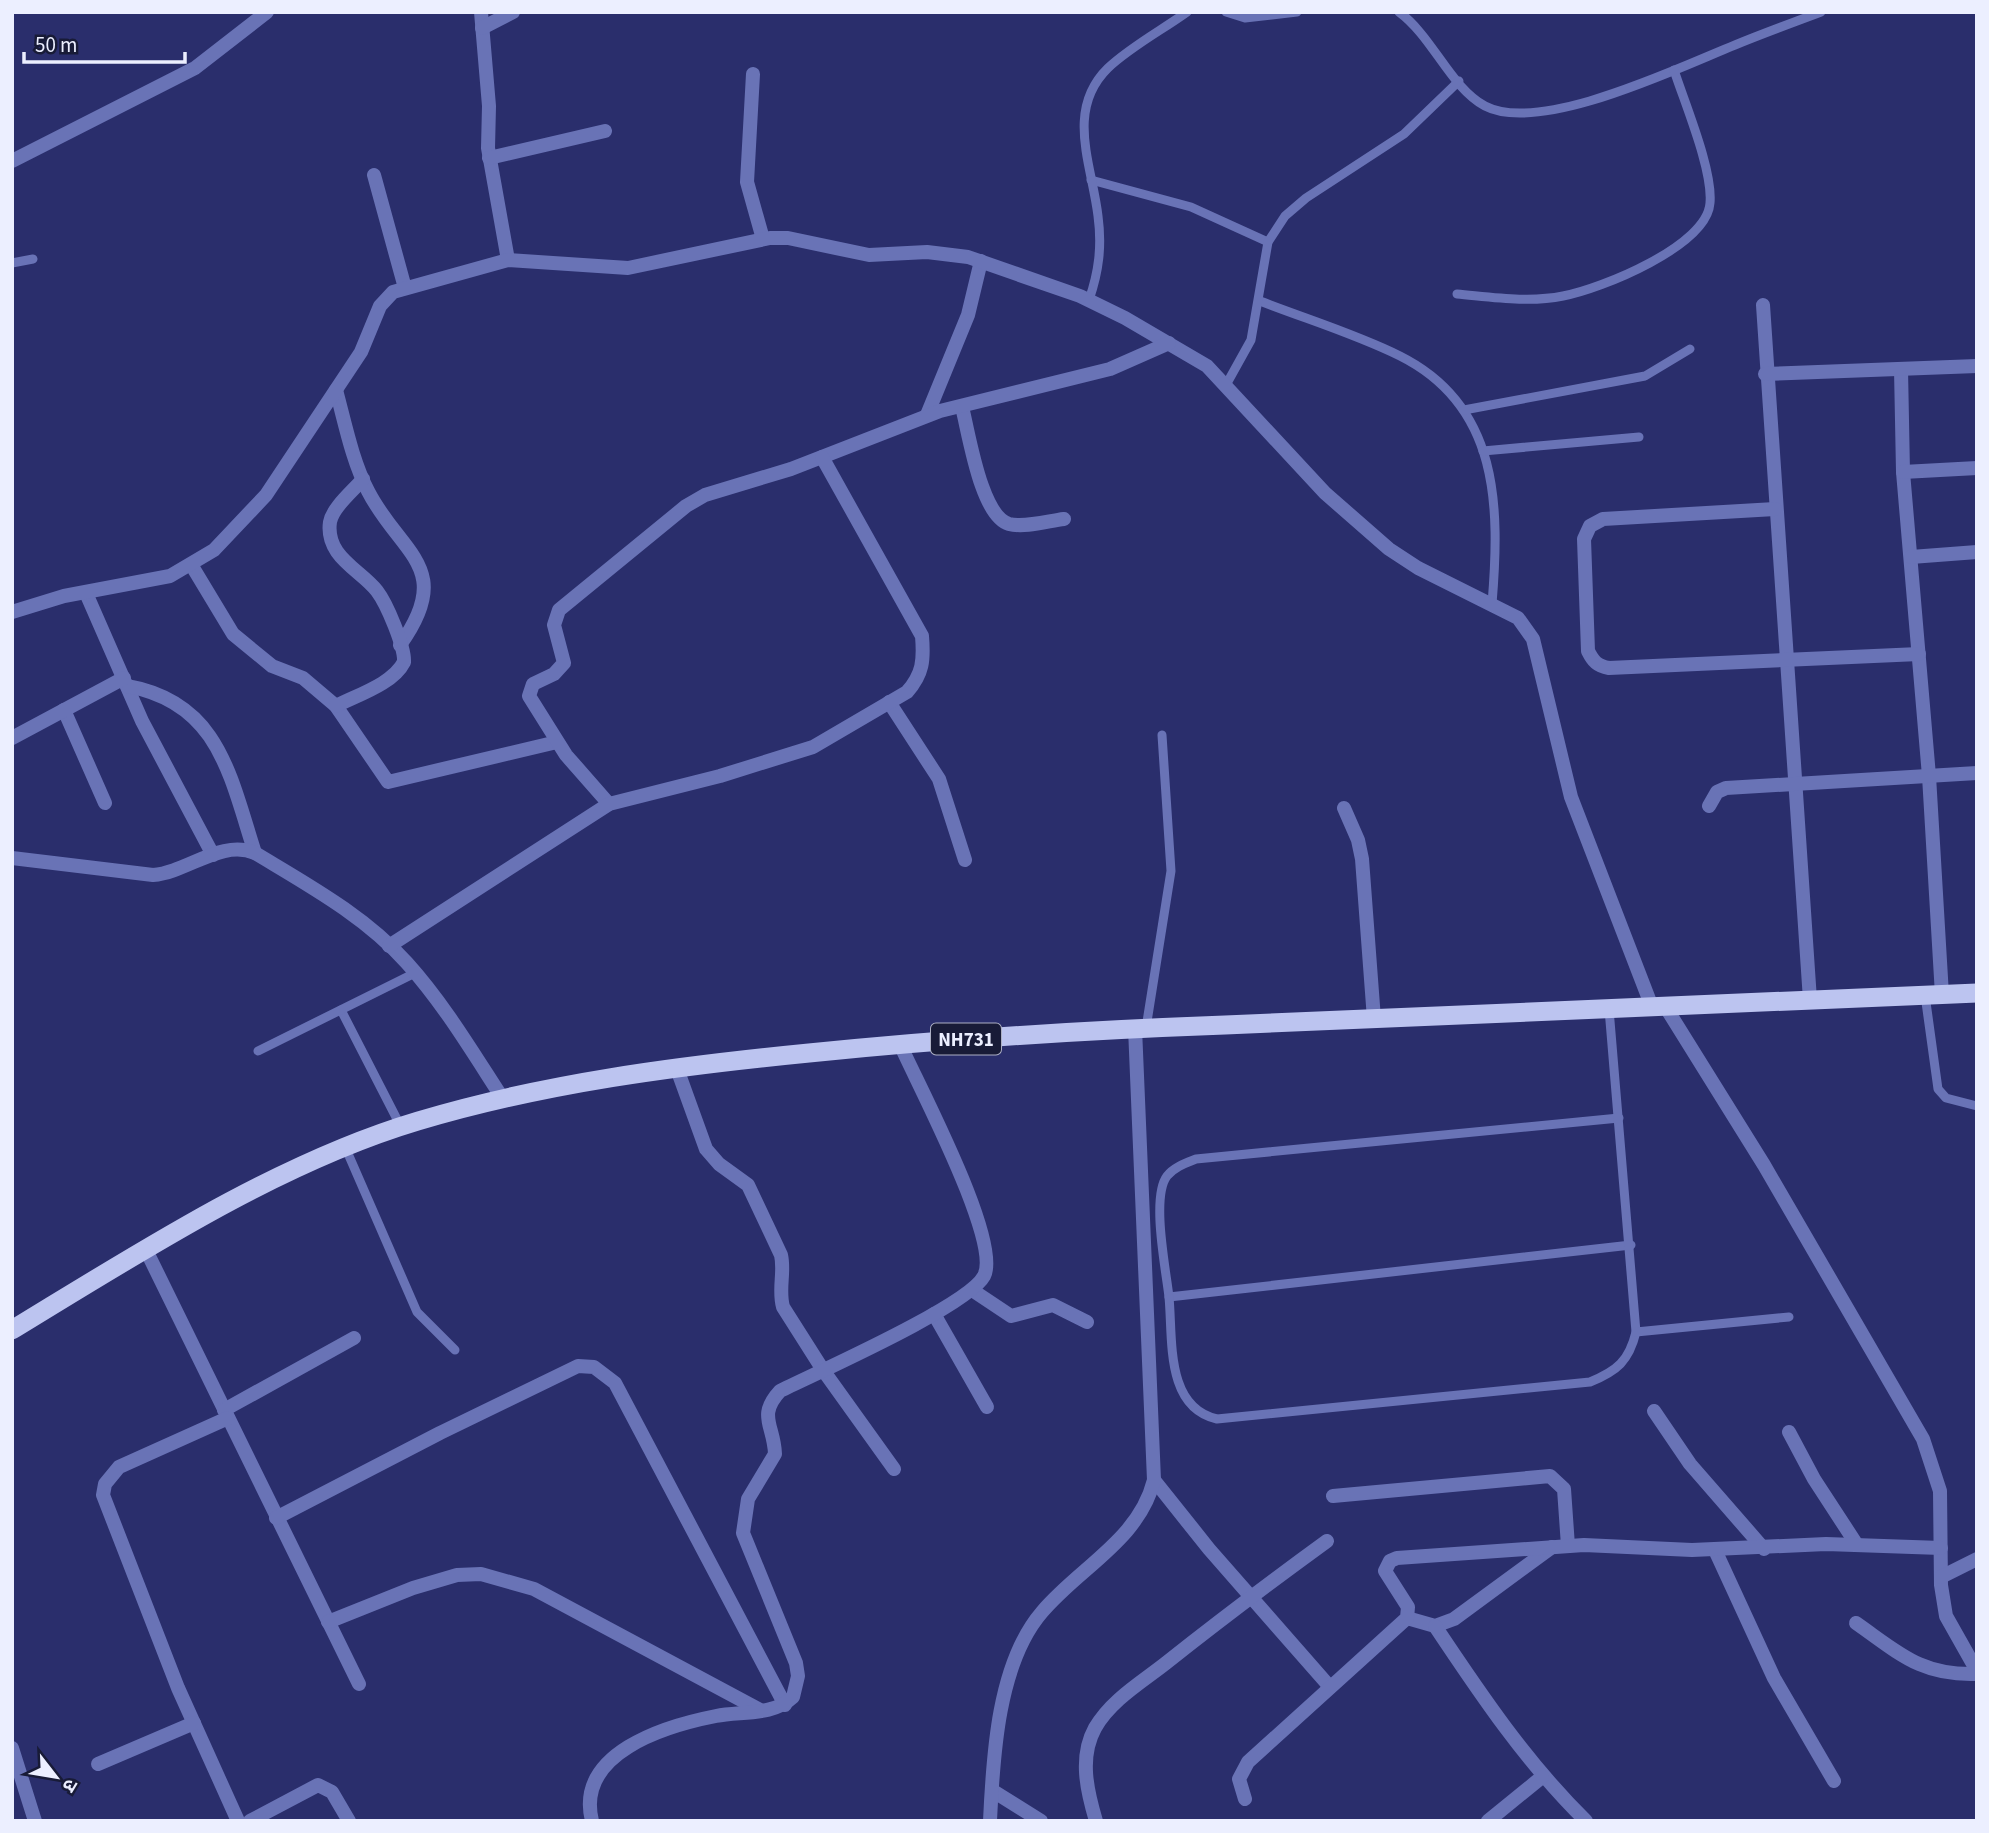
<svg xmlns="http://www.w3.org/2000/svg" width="1989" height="1833" font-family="'Source Sans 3','Noto Sans Devanagari',sans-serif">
<rect width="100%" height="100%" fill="#2a2e6c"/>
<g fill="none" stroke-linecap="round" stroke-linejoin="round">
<g stroke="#6973b6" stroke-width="9">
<path d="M1226,12l19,6 52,-6"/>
<path d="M1399,12c34,25 51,75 86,94 55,29 195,-39 250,-61 29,-12 57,-22 86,-33"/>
<path d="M1091,180l100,27 77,35"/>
<path d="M12,263l21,-4"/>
<path d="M1457,294c34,3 72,9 106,2 38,-7 144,-50 147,-93 3,-33 -25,-99 -36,-133"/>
<path d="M1089,300c10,-29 13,-54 9,-84 -6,-51 -33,-106 10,-148 22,-21 54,-38 79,-56"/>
<path d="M1260,301c46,18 96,33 140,55 100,50 100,151 92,248"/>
<path d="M1226,385l25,-45 17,-98 17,-26 21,-18 98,-64 55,-53"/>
<path d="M1464,410l181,-34 45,-27"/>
<path d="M1483,451l156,-14"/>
<path d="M1925,995l13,94 8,9 31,8"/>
<path d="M341,1010l60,117"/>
<path d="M1146,1028l25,-157 -9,-136"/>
<path d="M258,1051l157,-78"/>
<path d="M1619,1118l-423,41c-10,4 -22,8 -29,17 -16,21 -1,94 2,121l462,-52"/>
<path d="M346,1149l71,163 38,38"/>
<path d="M1169,1297c4,42 -4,110 48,122l373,-37c27,-11 39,-21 46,-50l-27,-323"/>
<path d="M1636,1332l153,-15"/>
</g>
<g stroke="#6973b6" stroke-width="14">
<path d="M481,12l8,94 -1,42 20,112"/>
<path d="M482,28l31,-16"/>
<path d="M753,74l-6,108 16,57"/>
<path d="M489,158l116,-27"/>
<path d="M12,161l183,-93 72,-56"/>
<path d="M374,175l31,113"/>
<path d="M1763,305l47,695"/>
<path d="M1901,369l2,103 26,304 13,219"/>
<path d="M1765,374l212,-8"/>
<path d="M336,390c9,33 16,70 32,101 32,63 88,76 32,154"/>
<path d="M962,407c7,27 19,109 47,117 16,4 39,-3 55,-5"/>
<path d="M927,415l41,-100 13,-54"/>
<path d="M1903,472l74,-4"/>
<path d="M1775,509l-172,10 -13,7 -6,13 4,112c5,10 9,15 21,17l310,-14"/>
<path d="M1911,557l66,-5"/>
<path d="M192,566l41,68 39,32 31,12 33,28 52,76 169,-40"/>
<path d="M86,593l56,128 71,134"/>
<path d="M12,612l52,-16 106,-20 44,-26 52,-55 95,-143 19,-46 13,-14 115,-32 120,8 142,-30h18l81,17 58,-3 41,5 112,39 45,22 82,48 118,127 64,56 29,19 100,50 15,21 38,158 81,210"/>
<path d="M127,686c92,16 103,90 128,167"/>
<path d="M889,702l50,77 26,81"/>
<path d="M336,706c21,-11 57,-22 68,-44 1,-15 -17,-58 -27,-71 -16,-21 -52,-34 -47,-69 3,-15 23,-31 33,-43"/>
<path d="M64,710l41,93"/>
<path d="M12,738l112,-60"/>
<path d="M609,804l-43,-49 -37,-59 4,-12 21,-10 10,-11 -10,-38 5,-15 127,-104 19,-11 86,-26 149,-58 170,-42 59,-26"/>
<path d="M1709,806l8,-14 9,-4 251,-15"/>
<path d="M1344,808l14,32 4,19 12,160"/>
<path d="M12,858l141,17c35,-3 68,-36 102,-22 53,32 110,63 152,110 37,41 66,90 96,136"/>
<path d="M389,946l220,-142 111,-28 93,-29 94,-55c16,-18 17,-32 15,-56l-100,-179"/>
<path d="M1665,1006l99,159 159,274 17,52 1,94 5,31 31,55"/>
<path d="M676,1066l30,83 13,15 29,21 33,70c4,17 -3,34 2,52l40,63 71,99"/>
<path d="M146,1250l213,434"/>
<path d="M972,1290l39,26 42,-11 34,17"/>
<path d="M934,1314l53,93"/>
<path d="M224,1410l130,-72"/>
<path d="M1654,1411l36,53 74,85"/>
<path d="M228,1418l-109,49 -14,17 -2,11 75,193 60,133"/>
<path d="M1789,1432l25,47 43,66"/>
<path d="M1154,1480l55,69 121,138"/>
<path d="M1333,1496l217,-20 14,13 4,57"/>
<path d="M276,1518l164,-85 138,-67 16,1 21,16 170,322"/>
<path d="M1715,1550l59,128 60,103"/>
<path d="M1941,1577l36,-18"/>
<path d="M1407,1618l28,8 19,-7 98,-72"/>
<path d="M328,1622l85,-34 44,-13 24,-1 53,15 226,121"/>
<path d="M1856,1623c43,30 65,53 121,51"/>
<path d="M1435,1626c46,69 91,136 151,195"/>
<path d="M12,1748l23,73"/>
<path d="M98,1764l96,-41"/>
<path d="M993,1791l48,30"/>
<path d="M1245,1799l-6,-20 9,-17 159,-144 1,-11 -23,-36 5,-10 7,-3 187,-13 108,5 134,-6 115,4"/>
<path d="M250,1821l68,-36 14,7 17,29"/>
<path d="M592,1821c-17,-68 73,-95 124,-105 26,-5 57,0 77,-19l5,-21 -2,-13 -53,-130 5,-34 27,-45c-1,-29 -18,-38 5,-63 38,-19 188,-85 204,-115 18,-34 -66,-191 -84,-232"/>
<path d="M990,1821c3,-66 8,-158 52,-209 38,-45 97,-72 112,-132l-19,-452"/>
<path d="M1096,1821c-9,-30 -17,-64 -1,-93 16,-28 47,-46 71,-65 53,-42 106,-82 161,-122"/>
<path d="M1488,1821l54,-44"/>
</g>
<path stroke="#bcc4f0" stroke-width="19" d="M12,1330c125,-76 265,-167 406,-209 127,-38 259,-55 391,-68 138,-14 277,-23 416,-28 250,-11 501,-22 752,-32"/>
</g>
<g text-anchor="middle" stroke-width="7" stroke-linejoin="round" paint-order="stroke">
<rect fill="#181b37" stroke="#acafc3" stroke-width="2" x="931" y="1023.5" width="70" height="31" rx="5"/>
<g font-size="19" font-weight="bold" fill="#ecefff">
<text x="966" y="1046">NH731</text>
</g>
</g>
<rect width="1989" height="1833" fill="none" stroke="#ecefff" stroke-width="28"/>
<g transform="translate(56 1777) rotate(121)" stroke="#181b37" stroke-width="5" paint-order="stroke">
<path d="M0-5L12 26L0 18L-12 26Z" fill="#ecefff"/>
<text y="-10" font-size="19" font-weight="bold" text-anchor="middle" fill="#ecefff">उ</text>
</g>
<path d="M24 52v10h161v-10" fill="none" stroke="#ecefff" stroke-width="3.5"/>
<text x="35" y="52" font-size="21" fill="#ecefff" stroke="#181b37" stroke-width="5" paint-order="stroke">50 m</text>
</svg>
